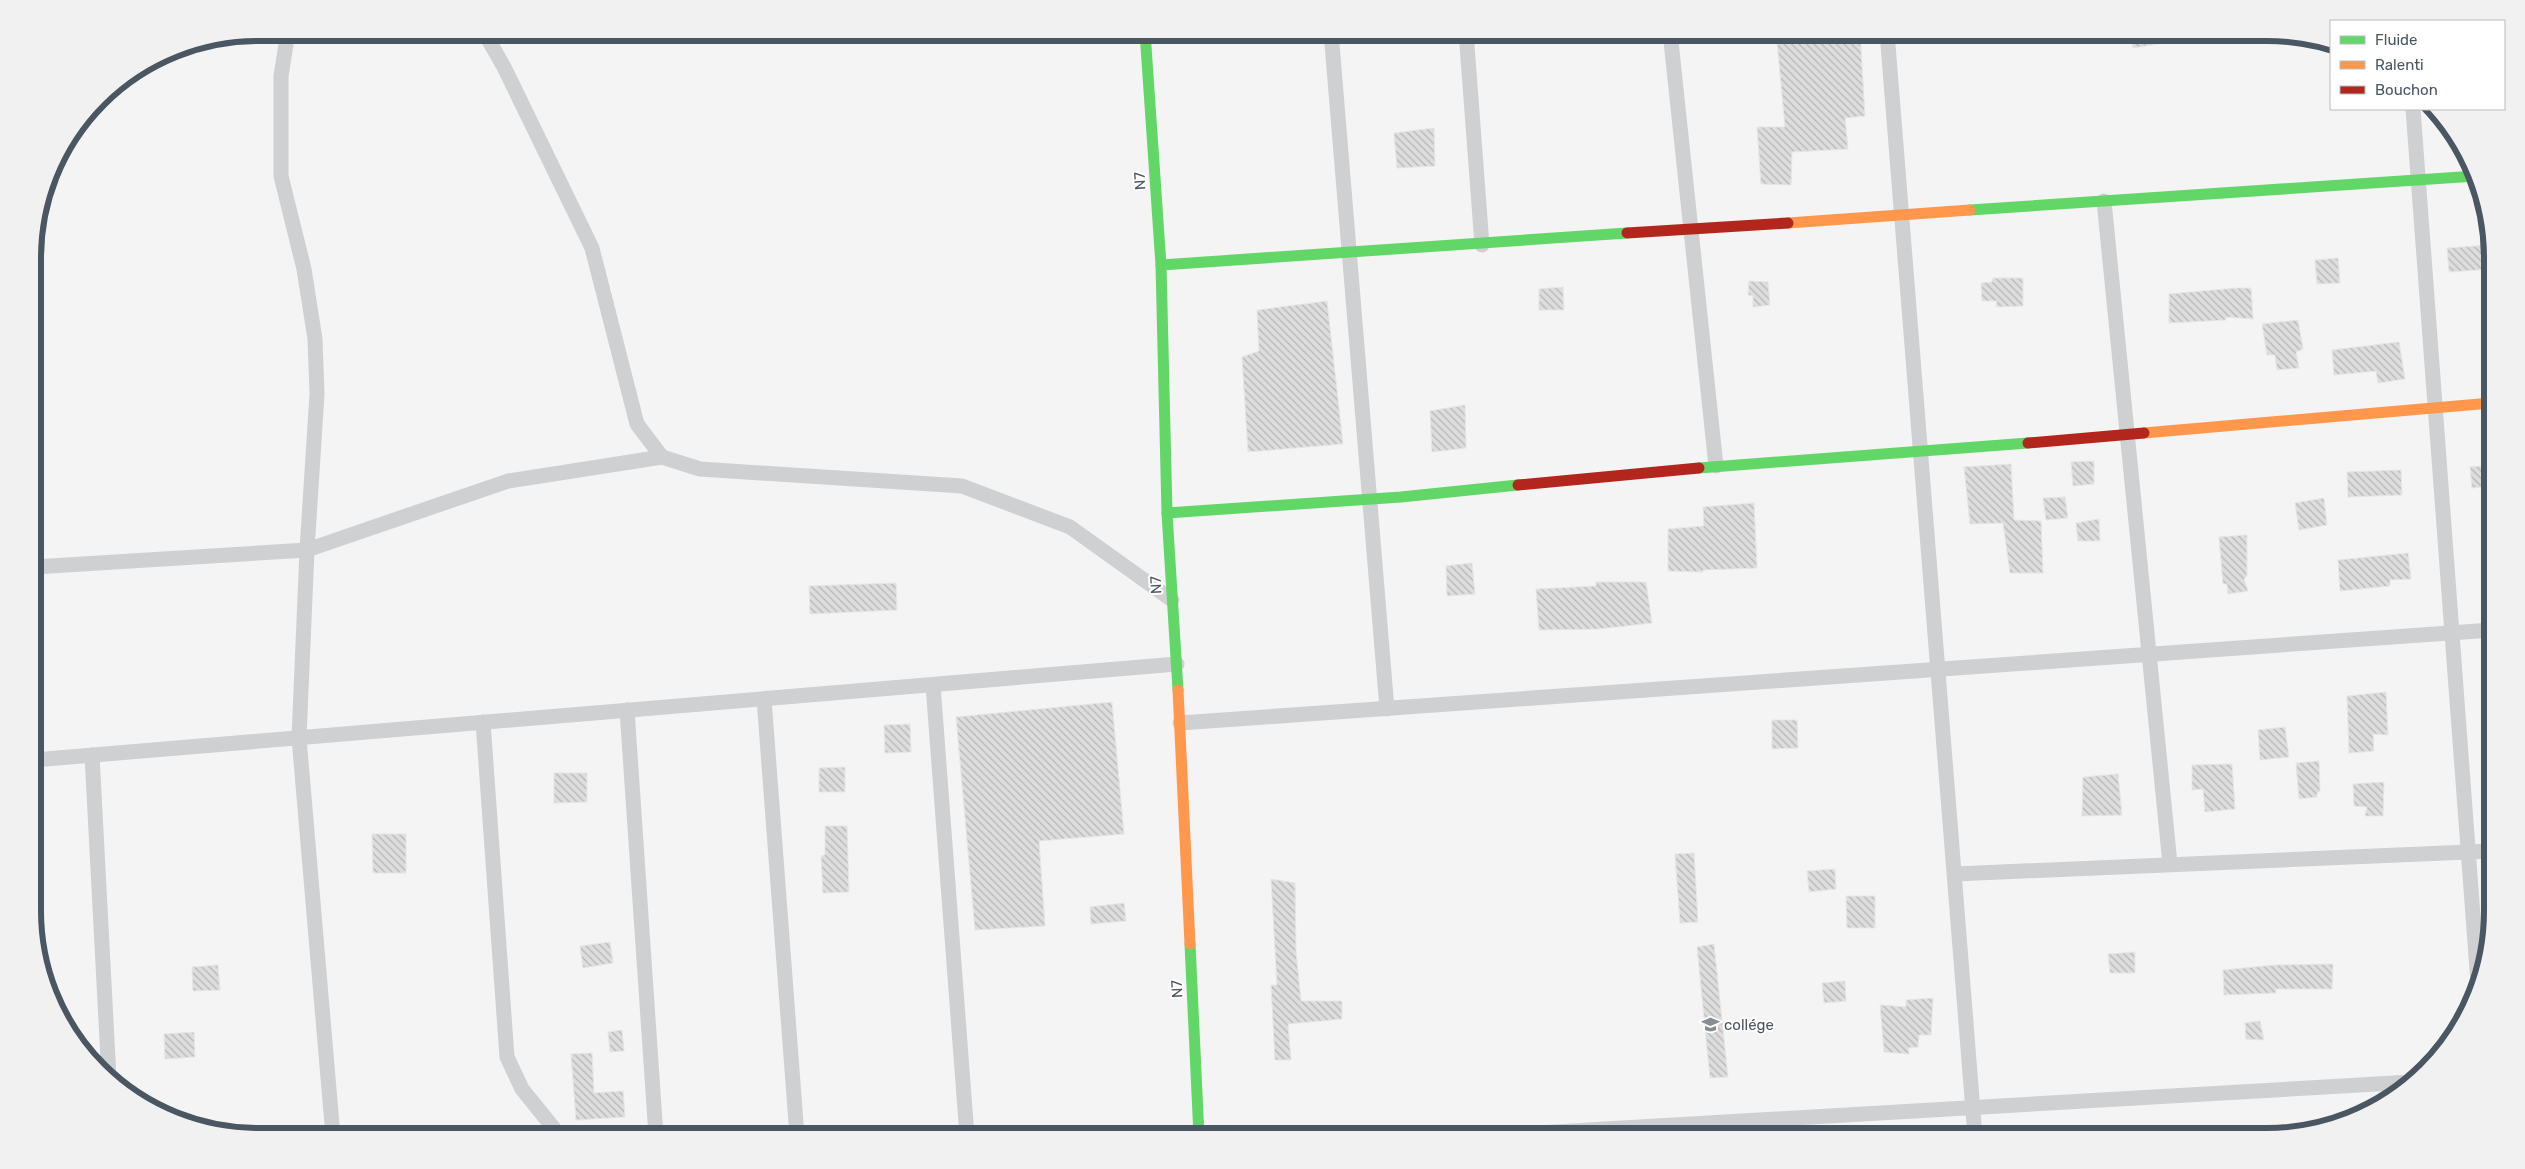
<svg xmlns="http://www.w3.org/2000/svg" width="2525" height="1169" font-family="Rubik,sans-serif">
<defs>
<pattern id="building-back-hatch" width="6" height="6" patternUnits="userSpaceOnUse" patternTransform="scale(1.25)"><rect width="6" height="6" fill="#ddddde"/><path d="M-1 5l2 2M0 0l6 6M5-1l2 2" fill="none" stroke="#b5b6b7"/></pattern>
</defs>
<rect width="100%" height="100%" fill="#f4f4f4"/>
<g fill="url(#building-back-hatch)" stroke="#e5e6e7">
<path d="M1776,32h84l5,84 -20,2 3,31 -56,3 -1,33 -30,-1 -4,-57h28z"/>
<path d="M2130,32h44l1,9 -42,7z"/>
<path d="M1434,128l1,38 -38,2 -3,-35z"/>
<path d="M2491,245v24l-42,3 -2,-24z"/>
<path d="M2338,258l2,25 -23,1 -2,-24z"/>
<path d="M1993,278h30v28l-27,1 1,-6h-15l-1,-18 11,-1z"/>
<path d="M1749,281l19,1 2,23 -17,2v-11l-5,-1z"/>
<path d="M1563,287l1,23h-25v-21z"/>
<path d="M2236,288h15l2,31 -27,-2v3l-57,3v-29z"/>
<path d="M1327,301l16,143 -95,8 -6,-95 17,-6 -2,-41z"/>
<path d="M2298,320l5,29 -7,3 3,16 -22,2 -2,-15h-8l-5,-31z"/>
<path d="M2399,342l6,37 -27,4 -2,-12 -42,4 -2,-25z"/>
<path d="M1465,405l1,43 -34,4 -2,-41z"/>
<path d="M2094,461v23l-21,2 -2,-24z"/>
<path d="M2011,464l3,56 27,1 2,52h-33l-7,-50 -33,1 -6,-57z"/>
<path d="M2491,465v21l-19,2 -2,-21z"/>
<path d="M2401,470l1,25 -54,2 -1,-25z"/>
<path d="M2065,497l3,21 -22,2 -3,-22z"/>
<path d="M2324,498l3,27 -28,5 -4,-27z"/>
<path d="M1754,503l3,65 -54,2v2l-35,-1v-42l36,-3 -1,-19z"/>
<path d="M2099,519l1,22h-22l-2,-18z"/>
<path d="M2247,535v41l-3,3 4,12 -20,3 -1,-10h-4l-4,-47z"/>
<path d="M2408,553l3,26 -21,1v6l-50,5 -2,-31z"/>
<path d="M1472,563l3,31 -28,2 -1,-30z"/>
<path d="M1596,582h50l6,41 -53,6 -60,1 -3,-41 60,-3z"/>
<path d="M896,583l1,27 -87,4 -1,-28z"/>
<path d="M2386,692l2,43 -15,-1 1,17 -25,2 -2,-57z"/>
<path d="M1112,702l12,132 -85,7 6,85 -70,4 -19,-213z"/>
<path d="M1772,720h25l1,28 -26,1z"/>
<path d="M910,724l1,28 -26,1 -1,-28z"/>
<path d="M2285,727l4,30 -29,3 -2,-30z"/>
<path d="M2319,761l1,30 -3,2v4l-18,2 -3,-36z"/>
<path d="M2232,764l3,45 -30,3 -2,-23 -11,1v-25z"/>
<path d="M845,767v25h-26v-24z"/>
<path d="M554,773h33v29l-33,1z"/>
<path d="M2118,774l4,41 -40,1 1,-39z"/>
<path d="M2384,782l-1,34h-18l2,-9 -13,-1 -1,-22z"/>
<path d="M825,826h22l2,66 -26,1 -2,-37 4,-1z"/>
<path d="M372,834h34v39h-33z"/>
<path d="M1694,853l4,69 -18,1 -5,-69z"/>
<path d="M1835,869l1,20 -27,3 -2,-21z"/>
<path d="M1271,879l24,4 1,68 5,50h41v18l-54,5 3,36h-16l-4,-75h6z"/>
<path d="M1846,896h29v32h-28z"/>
<path d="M1124,903l2,18 -35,3 -1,-17z"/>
<path d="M610,942l3,21 -30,5 -3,-22z"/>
<path d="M1714,944l14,133 -18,1 -13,-131z"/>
<path d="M2135,952v21h-25l-2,-19z"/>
<path d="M2333,964l-1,25h-56v4l-52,2 -1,-25 52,-5z"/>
<path d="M218,965l2,25 -27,1 -1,-24z"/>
<path d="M1845,981l1,20 -22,2 -2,-20z"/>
<path d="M1933,998l-2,37h-12l-1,12 -10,1 1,6 -25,-2 -4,-47 26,2v-7z"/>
<path d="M2260,1021l4,19 -18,-1 -1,-16z"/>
<path d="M622,1030l2,21 -14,1 -2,-20z"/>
<path d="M194,1032l1,25 -30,2 -1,-25z"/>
<path d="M592,1053l2,40 29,-2 2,26 -49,3 -5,-66z"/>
</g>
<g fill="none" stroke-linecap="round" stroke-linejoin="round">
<g stroke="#ced0d2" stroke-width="15">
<path d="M288,32l-7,44v100l23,93 11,70 2,55 -10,156 -8,188 34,398"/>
<path d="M484,32l20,35 88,181 45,176 25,33 38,12 262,17 108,41 102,73"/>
<path d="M1331,32l56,677"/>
<path d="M1466,32l16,213"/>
<path d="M1670,32l46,434"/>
<path d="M1887,32l88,1104"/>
<path d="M2413,109l65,874"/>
<path d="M2104,201l66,663"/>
<path d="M34,567l273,-17 201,-69 154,-24"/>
<path d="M933,685l34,451"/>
<path d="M764,699l33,437"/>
<path d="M627,710l29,426"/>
<path d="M483,722l24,335 15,32 38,47"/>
<path d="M1180,723l1312,-93"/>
<path d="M92,755l17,323"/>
<path d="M34,760l1143,-96"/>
<path d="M1955,874l537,-23"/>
<path d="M1485,1136l926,-54"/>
</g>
<g stroke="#63d668" stroke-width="11">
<path d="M1145,32l16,233 6,248 11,177"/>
<path d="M1970,210l506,-34"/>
<path d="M1161,265l466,-32"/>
<path d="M1699,468l329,-25"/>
<path d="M1167,513l234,-16 117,-12"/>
<path d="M1190,944l9,192"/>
</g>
<g stroke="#ff974d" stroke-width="11">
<path d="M1788,223l182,-13"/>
<path d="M2144,433l347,-30"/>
<path d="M1178,690l12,254"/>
</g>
<g stroke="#b3261e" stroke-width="11">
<path d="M1627,233l161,-10"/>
<path d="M2028,443l116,-10"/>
<path d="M1518,485l181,-17"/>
</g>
</g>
<defs>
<symbol id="school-bare" viewBox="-9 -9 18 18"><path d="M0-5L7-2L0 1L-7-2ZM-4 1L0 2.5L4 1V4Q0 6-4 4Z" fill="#868d94" stroke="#fff" stroke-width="2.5" paint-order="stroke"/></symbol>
</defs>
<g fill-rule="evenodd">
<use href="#school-bare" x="1698" y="1012" width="25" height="25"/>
</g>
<g text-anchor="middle" stroke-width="4" stroke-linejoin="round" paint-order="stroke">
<g font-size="15" fill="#4a5661" stroke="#fff">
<text transform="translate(1140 181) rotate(-94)" y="5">N7</text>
<text transform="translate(1156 585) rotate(-93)" y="5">N7</text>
<text transform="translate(1177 989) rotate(-93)" y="5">N7</text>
</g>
<g font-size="15" fill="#4a5661" stroke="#fff" text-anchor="start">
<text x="1724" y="1030">collége</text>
</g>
</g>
<path d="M0 0H2525V1169H0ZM258 41H2267A217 217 0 0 1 2484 258V911A217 217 0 0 1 2267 1128H258A217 217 0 0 1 41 911V258A217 217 0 0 1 258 41Z" fill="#f1f1f2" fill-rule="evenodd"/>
<path fill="none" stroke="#4a5661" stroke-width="6" d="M258 41H2267A217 217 0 0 1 2484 258V911A217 217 0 0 1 2267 1128H258A217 217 0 0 1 41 911V258A217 217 0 0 1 258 41Z"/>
<rect x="2330" y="20" width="175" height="90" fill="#ffffff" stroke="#b7bbc0"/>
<rect x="2340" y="36" width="25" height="8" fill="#63d668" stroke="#b7bbc0"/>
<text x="2375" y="45" font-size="15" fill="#4a5661">Fluide</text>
<rect x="2340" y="61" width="25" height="8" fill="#ff974d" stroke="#b7bbc0"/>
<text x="2375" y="70" font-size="15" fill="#4a5661">Ralenti</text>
<rect x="2340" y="86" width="25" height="8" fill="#b3261e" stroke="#b7bbc0"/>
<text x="2375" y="95" font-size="15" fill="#4a5661">Bouchon</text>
</svg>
